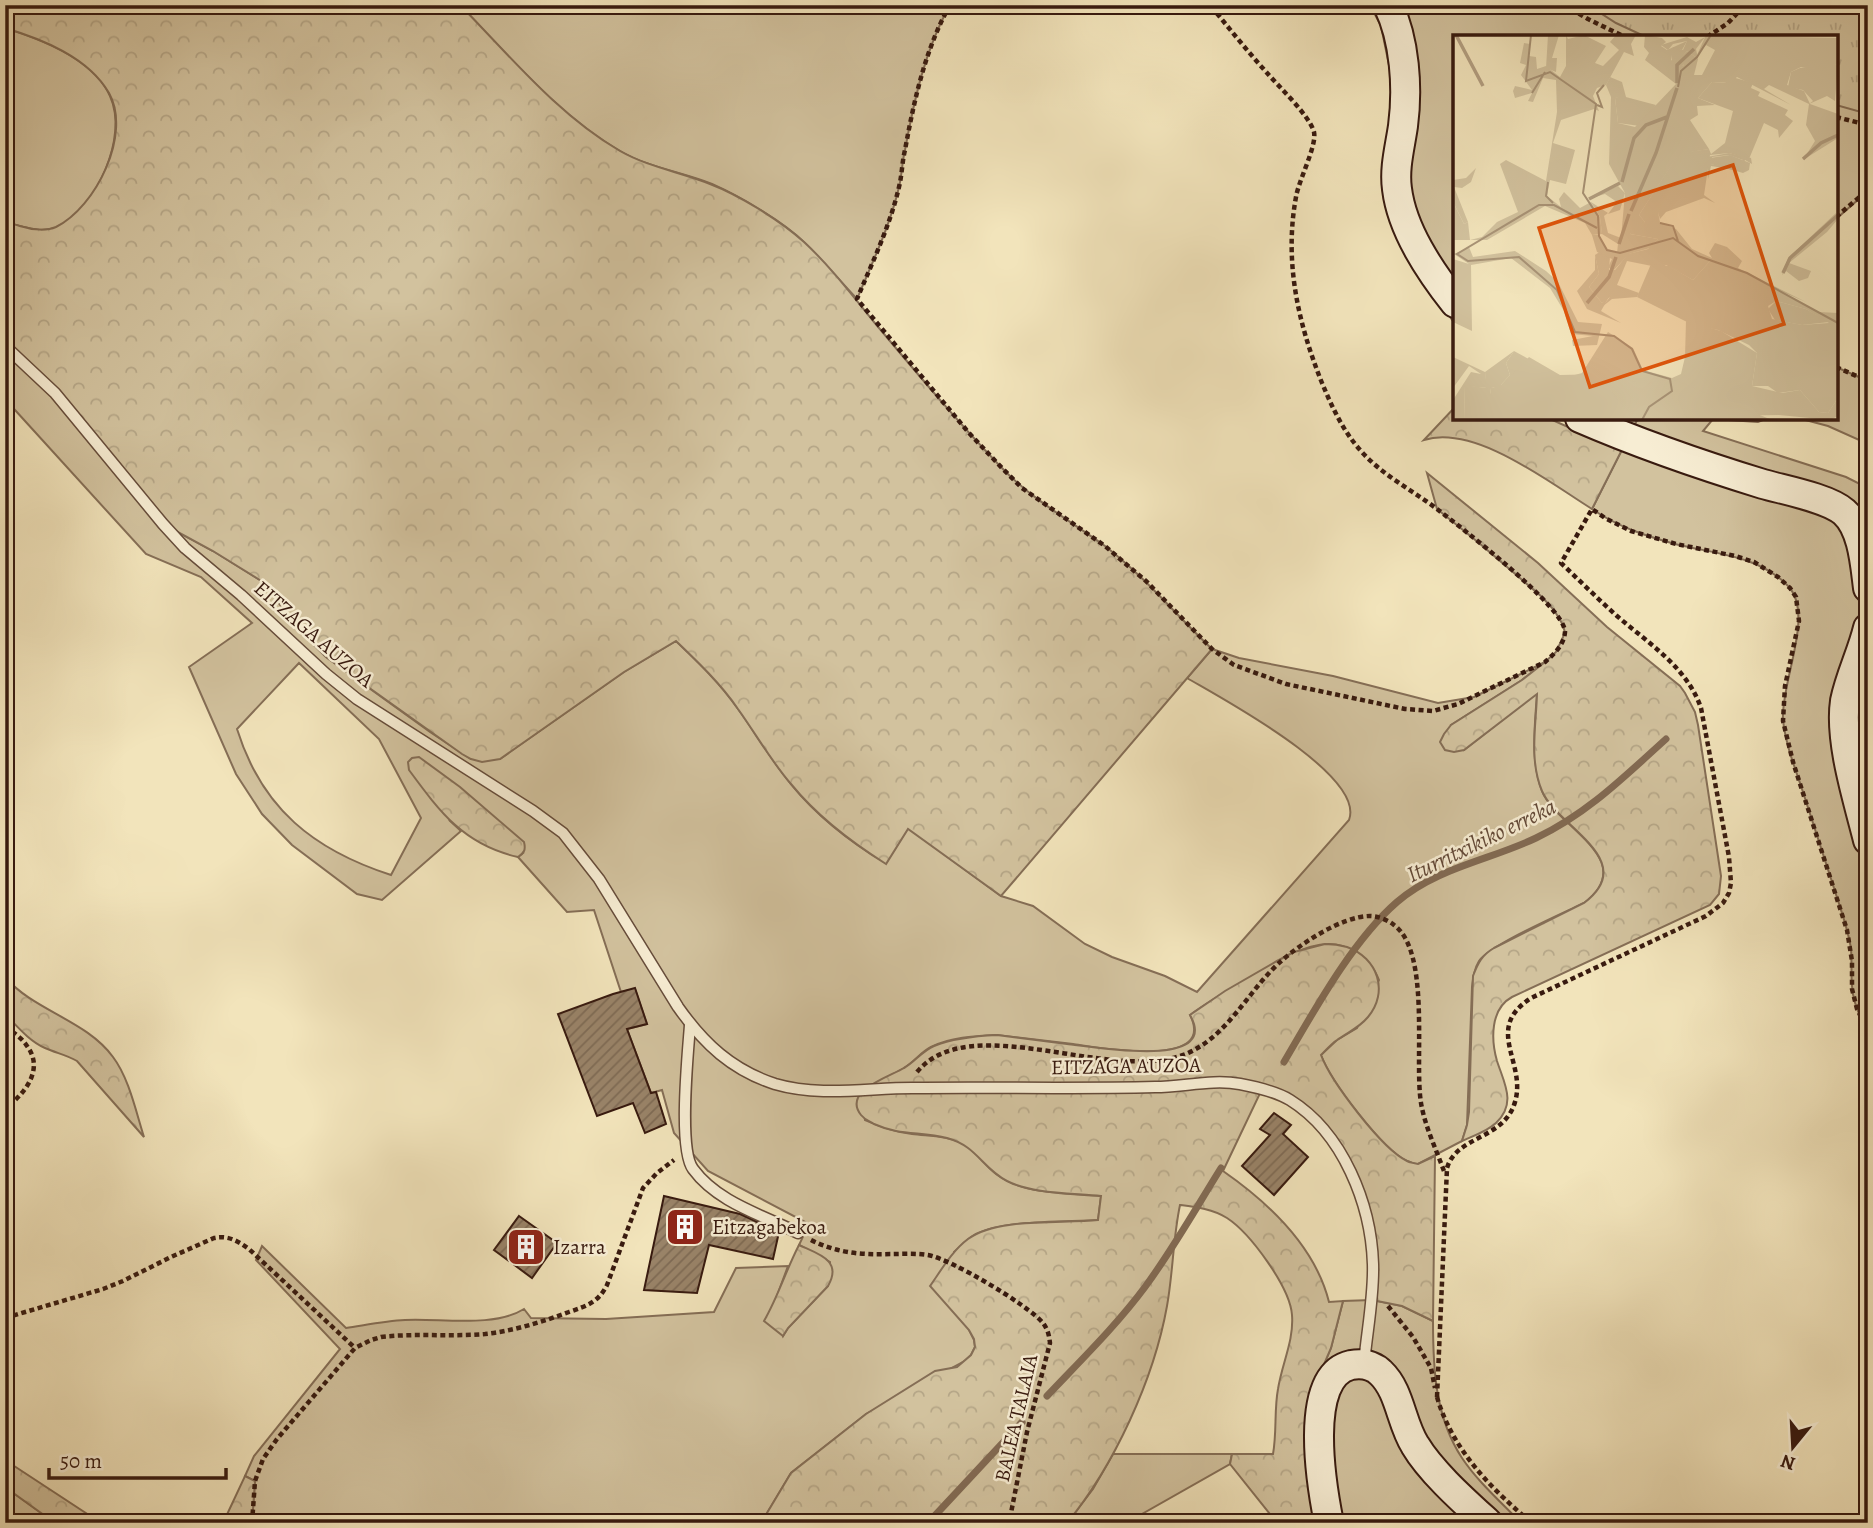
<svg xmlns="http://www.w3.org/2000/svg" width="1873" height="1528" font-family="Alegreya,serif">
<defs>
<pattern id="forest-crowns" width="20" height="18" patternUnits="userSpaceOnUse" patternTransform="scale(1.75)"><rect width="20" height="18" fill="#d2c29e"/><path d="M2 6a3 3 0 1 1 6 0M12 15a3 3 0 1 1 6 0" fill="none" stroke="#b5a687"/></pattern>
<pattern id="park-tufts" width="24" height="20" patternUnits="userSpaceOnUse" patternTransform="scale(1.75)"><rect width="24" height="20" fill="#d2c29e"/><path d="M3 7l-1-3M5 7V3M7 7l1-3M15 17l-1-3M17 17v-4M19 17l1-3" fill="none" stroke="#b5a687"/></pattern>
<pattern id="building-hatch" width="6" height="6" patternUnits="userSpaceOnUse" patternTransform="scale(1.75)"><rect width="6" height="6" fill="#998368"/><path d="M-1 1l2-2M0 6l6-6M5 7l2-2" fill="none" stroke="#7e6a54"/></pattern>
</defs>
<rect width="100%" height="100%" fill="#f2e4bb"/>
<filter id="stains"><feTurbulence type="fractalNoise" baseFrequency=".00286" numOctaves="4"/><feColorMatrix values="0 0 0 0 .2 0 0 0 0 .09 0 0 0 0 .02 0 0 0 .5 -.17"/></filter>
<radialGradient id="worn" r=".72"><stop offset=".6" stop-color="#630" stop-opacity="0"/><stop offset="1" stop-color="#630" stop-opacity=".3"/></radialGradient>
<g fill="#d2c29e" stroke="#856e56" stroke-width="2" fill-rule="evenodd">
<path d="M460,5h490c-25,44 -36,96 -45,145 -3,12 -3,25 -6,37 -9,39 -27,76 -42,112 -17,-18 -33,-37 -51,-55 -22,-22 -65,-47 -94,-60 -30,-12 -62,-16 -90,-32 -61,-34 -114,-97 -162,-147z"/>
<path d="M1370,5h498v186l-32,28v-182h-381v287l-30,-42 -42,-115 8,-53v-39l-10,-49z"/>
<path d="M5,28c36,11 89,31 105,68 19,41 -14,114 -55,132 -9,3 -22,2 -31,-1 -8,-2 -13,-3 -19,-9z"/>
<path d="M5,346l28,25 130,153 50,27 50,31 37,49 26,26 104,75 41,27h29l124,-87 52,-31c22,21 45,43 62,68 18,25 33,51 53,75 26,32 59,58 95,79l22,-35 93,68 32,10 52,38 27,13 53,19 32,16 152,-172c17,-45 -128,-122 -162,-142l25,-29 27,9 94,18 105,27 36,-6 71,-35 -23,18 -71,45 13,25 73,-57c-2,32 -7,67 5,98 14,36 99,69 42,112 -21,10 -94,42 -105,58 -5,8 -6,17 -7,26l-5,138 -5,16 -44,23c-2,0 -9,-2 -11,-3 -25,-12 -76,-80 -86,-106l16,-15 20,-12 22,-48c-5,-13 -12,-20 -24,-28 -31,-21 -67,4 -95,20 -24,14 -47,26 -70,43 28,55 -94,32 -117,29 -26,-3 -51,-6 -76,-9 -22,1 -47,2 -66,12 -10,5 -17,15 -27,21 -15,9 -30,15 -43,25l4,27c16,7 30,12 47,14 16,2 32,1 48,8 15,7 23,22 36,32 28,21 72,19 105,22l-3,24c-32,2 -96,0 -122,14 -9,5 -15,12 -22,18l15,78 5,10 1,7 -4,8 -6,6 -99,53 -75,59 -30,50h-509l3,-42 -10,-5 9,-20 86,-107 -84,-89 6,-14 84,82c20,-3 39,-7 59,-8 35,-2 89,8 119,-11l7,9 75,1 108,-7 22,-44 52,-2 -14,38 9,32 5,-8 40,-42 2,-24 -31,-17 10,-21 -101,-53 -34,-38 -12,-43 -11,3 -24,-64 20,-5 -12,-35 -14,3 -27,-82 -27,2 -49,-55 5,-4 -74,-33 12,11 -79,69 -25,-6 -65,-49 -30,-31 -26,-40 -47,-107 63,-44 -51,-46 -55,-23 -141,-155zM299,663l80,76 42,79 -30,57c-77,-25 -129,-66 -154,-146z"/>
<path d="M1836,367l32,14v63l-40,-18 -30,-8h38z"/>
<path d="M1638,418h130l-10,4 -45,-3 -10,12 143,46 22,11v543c-8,-13 -15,-29 -16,-45 -1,-12 0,-24 -1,-37 -3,-21 -11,-41 -17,-61 -11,-34 -22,-68 -33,-102 -7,-21 -16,-44 -18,-67 -2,-38 32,-105 5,-133 -30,-31 -73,-32 -113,-42 -29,-8 -57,-17 -83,-35z"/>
<path d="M1372,1300l30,6 31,15c0,47 2,96 29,137 16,24 39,44 59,65h-201l-4,-140 15,-35 12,-47z"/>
<path d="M1113,1454h119l-2,10 -104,59h-59l26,-34z"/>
<path d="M5,1487l50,36h-50z"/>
</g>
<g fill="url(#forest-crowns)" stroke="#856e56" stroke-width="2">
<path d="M5,5h455c50,51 98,110 160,146 28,16 60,21 90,33 29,11 71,37 94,58 26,24 48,53 70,80 41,49 82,98 126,144 30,32 69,54 105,80 40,31 71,69 107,103l-211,247 -93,-67 -22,35c-35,-22 -69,-48 -95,-80 -20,-23 -35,-50 -53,-75 -17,-25 -40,-47 -62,-68l-52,31 -124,87 -18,3 -11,-3 -9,-5 -136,-97 -26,-26 -37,-49 -50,-31 -50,-27 -90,-110 -68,-68v-128c6,6 11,7 19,9 9,3 23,4 32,0 40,-20 76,-93 53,-134 -21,-36 -67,-54 -104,-65z"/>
<path d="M1455,407v11h93l20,9 8,-9h62l-46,91c-42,-26 -117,-85 -168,-69z"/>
<path d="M1427,473l111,90 69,64 73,59 5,7 10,19 3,13 23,151 -2,18 -9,11 -198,92c-22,12 -21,43 -15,64 7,22 20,42 -1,62 -8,8 -23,13 -34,18l5,-16 2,-13 4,-136c5,-13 9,-21 21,-28l90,-45c57,-43 -27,-76 -42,-112 -13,-31 -6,-65 -5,-97l-73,56 -10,2 -9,-2 -5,-8 4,-8 7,-9 71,-45 23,-18 11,-10 9,-19 -2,-8 -9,-15 -12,-13 -63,-54 -42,-34z"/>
<path d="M419,757l41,30 64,55c2,8 0,11 -6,15 -54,-12 -78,-45 -109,-87l-1,-8 4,-4z"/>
<path d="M1325,944c7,0 15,1 22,3 31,11 42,45 21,70 -9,11 -20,15 -31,23 -6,4 -11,10 -16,15 10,27 61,94 86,106 2,1 9,3 11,3l17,-8 -2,165 -31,-15 -30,-6 -2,-69 -34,-84 -39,-41 -35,-17 -39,82c46,32 92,75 106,131l14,-1 -12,47 -15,35 4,140h-43l-47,-59 2,-10h41c4,-22 1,-44 5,-65 4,-26 16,-48 14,-74 -2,-28 -42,-82 -65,-97 -14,-9 -31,-11 -47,-13 -7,33 -7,68 -13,101 -13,73 -53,160 -100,217h-306l30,-50 75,-59 69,-43 22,-4 14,-12 4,-8 -1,-8 -5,-9 -39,-44c12,-17 22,-35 38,-47 30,-22 94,-15 130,-19l3,-24c-29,-3 -69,-2 -94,-15 -25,-13 -30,-35 -60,-43 -25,-7 -47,-2 -73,-14 -4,-3 -9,-4 -13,-9 -19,-24 28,-38 43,-47 11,-6 18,-17 30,-22 20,-8 41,-10 63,-11 23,3 47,6 70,9 22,2 155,27 123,-29l35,-24 52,-30 17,-9z"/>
<path d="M5,977c29,34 81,43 108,80 16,21 23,55 31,80l-67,-76c-10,-6 -21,-8 -32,-13 -16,-7 -28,-22 -40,-34z"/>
<path d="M799,1245c19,9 44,15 29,41l-40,42 -5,8 -19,-15c14,-24 22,-51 35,-76z"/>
<path d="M5,1460l96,63h-46l-50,-36z"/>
<path d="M245,1476l10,5 -3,42h-29z"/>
</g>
<path fill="url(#park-tufts)" stroke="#856e56" stroke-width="2" d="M1588,5h280v109l-32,-9v-68h-190l-30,-14z"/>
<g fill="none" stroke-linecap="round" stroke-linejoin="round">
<g stroke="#826a53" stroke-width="7">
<path d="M1284,1062c30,-51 68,-121 113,-160 39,-34 93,-42 139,-64 51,-24 89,-62 130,-99"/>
<path d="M1047,1396c33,-35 69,-70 98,-109 28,-38 51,-79 76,-119"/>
<path d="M928,1523l94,-101"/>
</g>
</g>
<g fill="url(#building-hatch)" stroke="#381a0f" stroke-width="2">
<path d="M635,988l12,36 -20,5 24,64 5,-1 10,32 -21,9 -12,-30 -36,13 -39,-102 55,-20z"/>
<path d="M1274,1113l17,12 -8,9 25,23 -34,38 -32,-29 28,-31 -10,-6z"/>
<path d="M664,1196l76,18 39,18 -6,27 -64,-14 -12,48 -53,-3z"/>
<path d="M519,1216l38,27 -25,35 -38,-28z"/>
</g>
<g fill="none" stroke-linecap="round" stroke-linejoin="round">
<defs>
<g id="lane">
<path d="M5,346l50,47 108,131 22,24 56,47 85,79 31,25 176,112 30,22 36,46 79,128c26,37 54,63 97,77 44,13 93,4 137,4 81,-1 162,1 243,-1 28,0 57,-8 85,-3 16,3 35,7 50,16 53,33 81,104 83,164 1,33 -6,66 -9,100"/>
<path d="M690,1025c-2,28 -12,124 3,144 25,34 70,46 105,64"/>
</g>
<g id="secondary">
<path d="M1388,5c17,35 20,83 15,121 -3,21 -9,42 -6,63 5,41 33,82 58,114"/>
<path d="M1580,418c60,26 121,47 183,66 21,6 65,14 81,28 19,17 21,53 24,76"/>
<path d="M1868,628c-6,25 -18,48 -23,73 -6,40 13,99 23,139"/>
<path d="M1329,1523c-7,-35 -27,-147 22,-158 11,-2 22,0 30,8 19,18 20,50 34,72 16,27 50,57 73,78"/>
</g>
</defs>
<use href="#lane" stroke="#664c3a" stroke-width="13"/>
<use href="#secondary" stroke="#381a0f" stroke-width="32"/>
<g stroke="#381a0f" stroke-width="4.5" stroke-dasharray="5 3.5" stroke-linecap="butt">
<path d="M950,5c-25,44 -36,96 -45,145 -3,12 -3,25 -6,37 -9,39 -27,76 -42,112l112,134 33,35 20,20 83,58 22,19 19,16 66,68 22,16 52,19 119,25 28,2 25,-7 87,-42c9,-8 19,-17 20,-30 0,-25 -106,-106 -128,-123 -25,-19 -55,-34 -76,-58 -18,-20 -29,-44 -39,-68 -24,-60 -38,-121 -26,-186 3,-18 21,-51 18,-65 -5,-17 -34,-44 -46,-58 -20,-22 -39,-46 -58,-69"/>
<path d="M1564,5l24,14 37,18"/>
<path d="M1707,37l21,-14 17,-18"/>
<path d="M1836,117l32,8"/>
<path d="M1836,217l32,-27"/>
<path d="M1836,367l32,14"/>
<path d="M5,1027c8,5 17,11 22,19 18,24 -3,48 -22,63"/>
<path d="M917,1072c54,-65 197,14 271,-19 40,-18 59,-60 90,-89 20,-19 64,-48 92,-48 8,0 18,4 24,9 37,27 20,135 27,178 4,24 16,48 24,71"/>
<path d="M811,1240c26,13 50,15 79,14 12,0 25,-1 38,1 23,4 100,50 115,68 5,7 6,12 7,20l-23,89 -18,91"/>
<path d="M1388,1306l25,31 18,31 4,20"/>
<path d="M5,1318l98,-29 20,-8 48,-24 43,-19c14,-3 24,3 35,11l106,99"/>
<path d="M1437,1397l10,-229c10,-33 57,-28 68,-66 12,-40 -32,-73 16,-104l175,-82 17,-13 6,-10 2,-10 -2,-26 -28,-149c-14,-41 -53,-65 -84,-92 -19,-17 -37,-35 -56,-53l31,-54 13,9 26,13 45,13 59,12 19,6 24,15 12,11 6,9 3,24 -14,65 -2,35 10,41 54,168 5,31v28l5,20 11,22"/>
<path d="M1437,1397c15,52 54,92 95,126"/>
<path d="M252,1523l3,-42 8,-22 14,-20 78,-91 16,-8 10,-3c34,-4 69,0 104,-3 28,-3 57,-12 84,-22 17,-6 29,-9 38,-27l36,-97 14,-15 17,-13"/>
</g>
<use href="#lane" stroke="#f7edd3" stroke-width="10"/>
<use href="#secondary" stroke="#f7edd3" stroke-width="28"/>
</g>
<defs>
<symbol id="building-square" viewBox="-11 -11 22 22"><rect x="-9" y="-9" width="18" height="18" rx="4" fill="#8f2418" stroke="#f7edd3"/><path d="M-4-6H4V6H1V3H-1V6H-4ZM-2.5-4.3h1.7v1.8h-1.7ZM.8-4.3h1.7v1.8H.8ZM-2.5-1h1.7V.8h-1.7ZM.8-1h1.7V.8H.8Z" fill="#fff"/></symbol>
</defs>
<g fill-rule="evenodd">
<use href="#building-square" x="663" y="1205" width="44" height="44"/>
<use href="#building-square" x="504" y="1225" width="44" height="44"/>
</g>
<g text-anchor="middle" stroke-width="5" stroke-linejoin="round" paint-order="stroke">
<g font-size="21" fill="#381a0f" stroke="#f7edd3">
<text transform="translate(314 634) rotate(41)" y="7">EITZAGA AUZOA</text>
<text transform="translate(1126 1066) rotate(-1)" y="7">EITZAGA AUZOA</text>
<text transform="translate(1016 1418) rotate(-77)" y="7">BALEA TALAIA</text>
</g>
<g font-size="21" fill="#381a0f" stroke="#f7edd3" text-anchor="start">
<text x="712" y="1234">Eitzagabekoa</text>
<text x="553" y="1254">Izarra</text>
</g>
<g font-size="23" font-style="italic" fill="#634937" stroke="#f7edd3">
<text transform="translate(1481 840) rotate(-26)" y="8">Iturritxikiko erreka</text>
</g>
</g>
<g transform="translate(1453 35)">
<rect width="385" height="385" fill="#f2e4bb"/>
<path d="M113,0l2,4 16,-4 22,11 -11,17 8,3 16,-16 -9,-8 6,-7h20l-5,9 3,12 -10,-4 -18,33 -9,3 -4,8 6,15 -5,-2 -33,11 -8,23 22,7 -9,34 -16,-4 -3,16 14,11 -2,-8 5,-7 16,16 11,-6 9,15 2,17 -10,1 -7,-12 -40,-17 -58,34h-34v-38l11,22 4,-2 2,18 12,-3 15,-15 21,-10 -18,-48 6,-4 40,21 11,-69 -1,-32 -13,-2 -10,24 -5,-1 4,-8 -17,5 -2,-7 2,-5 17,4 -11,-15 5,-10 -6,-2 4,-20 6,1 -1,12 7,1 1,12 9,-3 14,11 6,-11zM234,2l9,5 9,-5 -9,12 2,10 -11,-8 -6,7 3,8 -12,-4 -1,-9 2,-6 10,3 4,-9 -14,3 -5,6 -7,-5zM385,29l-3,37 -8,-5 -18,8 4,-3 -10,-11 -15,-3 3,-15 9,-4zM279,42l21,6 -2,5 9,4 -2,4 30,14 -3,5 8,6 -14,17 -1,-8 -14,-7 -15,36 -20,-6 -19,2 -6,40 11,8 -11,-5 -38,14 -6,7 -2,-7 2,10 16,7 16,20 20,9 -3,-5 6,-10 12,4 15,14 -4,7 68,34 -96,-41 -17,19 -27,-15 -4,3 -35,-7 -10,24 22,8 -2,4 -25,2 -10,8 8,-10 -8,6 -13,-16 10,-13 -4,-19 6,-4 9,6 -1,13h6l13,-16 20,-5 10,-10 -28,-5 15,-12 -6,-7 40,-62 30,-4 2,5 14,-11 8,-32 -35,-13 14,-16 13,1zM169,61l34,9 -16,21 -22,-3 -3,-25zM277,120l20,8 -1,7 -6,3 -32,-9 -1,-6zM165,151l7,7 -5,17 -12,4 9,-12 -12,-8 -17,5zM383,178l2,6 -11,13 -38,31 22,8 -3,7 -9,3 -13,-10 -4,4 6,-17zM16,212l4,10 42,-6 31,20 12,11 20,40 24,2 -5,21 -24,1 -1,-6 21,-4 -22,-2 -7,-23 -14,-23 -39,-30 -40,7 1,66 -19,-9v-63l16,5 -15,-10zM323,266l30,8 23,13 -27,3 -27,-5 -7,-11zM233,286l35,10 36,22 -5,33 30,7 18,-3 19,22 9,1 10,-15v18l-8,4 -51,-5 -291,5 3,-32 8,-1 11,-12 -4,-12 8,-12 50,27 18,-5 26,-41 25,16 10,22 29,8 9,-4 4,-17zM0,322l32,15 2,16 -22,-2 -1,34h-9l-2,-20 18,-28 10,2 -12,-8 -16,22z" fill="#d2c29e"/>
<path d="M95,0h11l-7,23h5l-1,14 -10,-4zM192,0l17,3 4,4 -5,4 6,4 20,-9 -5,9 -9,-2 -2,12 13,6 -4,-8 7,-7 11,8 -4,16h8l13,-25 -9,-5 -9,10 9,-20 132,3v26l-22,6 -15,-3 -10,5 -4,13 17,6 6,13 28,10v24l-35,22 12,-19 -9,-16 3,-21 -40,-19 -5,4 27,16 -54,-28 -7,6 -18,-1 -14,16 17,7 -18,1 1,9 -8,5 19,29 -30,5 -40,61 6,7 -2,6 -13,6 28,5 -8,9 -21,6 -16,17 -5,-4 4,-8 -15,-7 -5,-17h7l8,15 10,3 1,-9 -16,-10 -2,-17 -9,-15 17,11 -4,3 4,17 13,5 4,-45 -16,-29 2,-67 -5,-12 4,-8 12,5 4,15 -11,1 3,25 17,4 41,-43 -31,-24 4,-7 -5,-6zM276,118l22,5 1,6 -7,-4 -2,5v-5l-14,-5 -17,2 -1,7 37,8 -37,-6 -3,13 -1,-22zM23,133l-5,14 -9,6 -8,-1 14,35 -4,2 -11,-22v-22l13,-2zM142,220l4,19 -10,13 13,16 8,-8 -9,16 20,12 -34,-14 -10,-18 18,-21zM257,226l40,14 69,37 19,1v85l-10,15 -9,-1 -19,-22 -22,3 -10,-7h-16l5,-33 -8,-8 -31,-15 -25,-5 -56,-28 14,-33 18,2 24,14zM323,266l30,8 23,14 -27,2 -30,-6 -4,-13zM61,316l-8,12 4,12 -11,12 -8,1 -3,32h-24l1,-35 21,3 -1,-16z" fill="#d2c29e" fill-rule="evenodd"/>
<path d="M76,322l31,18 45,-1 39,10 28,-5 100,41h-299l23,-35h6z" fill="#d2c29e"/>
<path fill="none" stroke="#b39f81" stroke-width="3.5" d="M3,0l27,51M224,48v-18l17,-16M350,124l18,-16 17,-8M169,147l12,-44 12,-13 21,-8M136,164l31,-16M178,176l25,-58 21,-65M166,209l10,-30M330,238l7,-15 48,-43M134,268l22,-26 7,-20"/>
<path fill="none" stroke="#a89376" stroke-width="2" d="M78,0l-5,46 24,-9 46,32 -13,89 15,23 1,20 8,14 13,3 53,-15 25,18 49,17 91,50M225,52l3,-16 16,-14 14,-22M79,58l13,-21M144,70l5,2 -5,-14 7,-8M95,147l-2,14 7,7M207,188l13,3 5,15M144,193l-43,-23h-15l-82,49 11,7 51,-4 38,33 18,42 39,4 18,13 10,22 28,8 2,12 -23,16 -7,13"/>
<path fill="#df560c" fill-opacity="0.15" stroke="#df560c" stroke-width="3.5" d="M280,130l51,159 -194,63 -51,-159z"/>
<rect width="385" height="385" fill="none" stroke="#381a0f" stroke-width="3.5"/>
</g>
<rect width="1873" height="1528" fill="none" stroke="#f2e4bb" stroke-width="28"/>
<rect x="7" y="7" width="1859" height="1514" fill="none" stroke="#381a0f" stroke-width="3.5"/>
<rect x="14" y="14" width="1845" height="1500" fill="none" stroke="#381a0f" stroke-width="2"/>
<g transform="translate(1793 1447) rotate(198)" stroke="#f7edd3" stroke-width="5" paint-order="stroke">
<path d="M0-5L12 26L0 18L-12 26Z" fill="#381a0f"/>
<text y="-10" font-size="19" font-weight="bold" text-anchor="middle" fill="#381a0f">N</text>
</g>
<path d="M49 1468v10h177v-10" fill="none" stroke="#381a0f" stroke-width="3.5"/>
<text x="60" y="1468" font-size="21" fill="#381a0f" stroke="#f7edd3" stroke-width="5" paint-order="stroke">50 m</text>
<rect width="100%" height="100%" filter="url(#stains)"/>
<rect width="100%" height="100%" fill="url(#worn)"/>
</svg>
